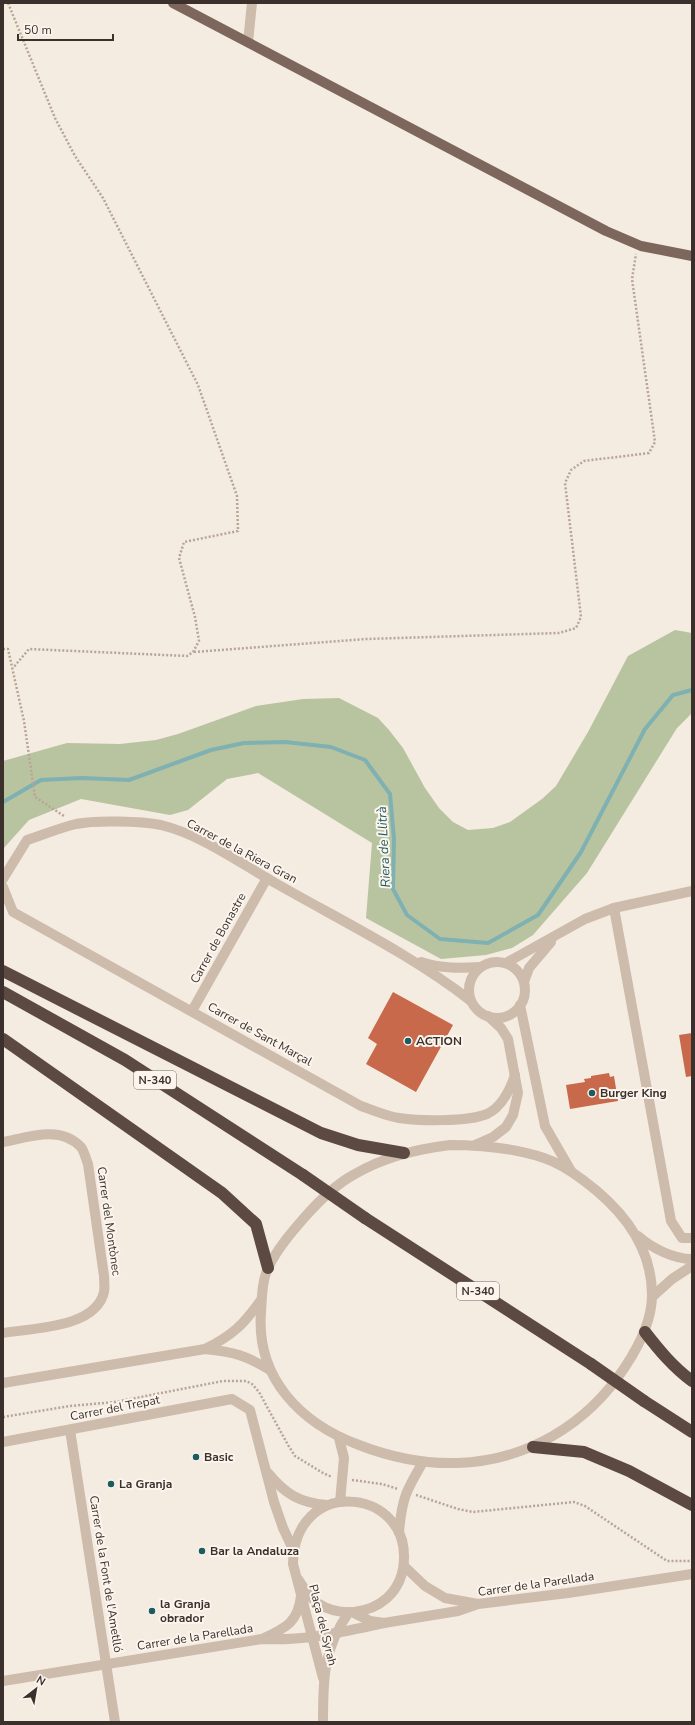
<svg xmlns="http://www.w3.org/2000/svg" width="695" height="1725" font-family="'Nunito Sans',sans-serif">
<rect width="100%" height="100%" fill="#f4ebe1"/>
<path fill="#b8c4a0" d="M675,630l17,3v80l-15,15 -90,145 -54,62 -21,13 -26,7 -45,4 -75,-41 6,-75 -114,-70 -31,6 -39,31 -18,5 -89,-16 -52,21 -26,29v-88l64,-18 53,1 36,-4 22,-6 78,-28 47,-7 36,-1 39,20 11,12 14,18 22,40 14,20 14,14 15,8 25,-2 17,-6 32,-23 14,-13 32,-54 40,-76z"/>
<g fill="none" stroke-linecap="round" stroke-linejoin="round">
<path stroke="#7fb0b2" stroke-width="4" d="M3,802l38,-22 41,-2 47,2 82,-30 33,-7 41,-1 46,5 34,13 25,34 4,45 -1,50 14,26 33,24 48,4 50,-28 43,-63 64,-123 28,-34 19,-5"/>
</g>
<g fill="#c8694b">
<path d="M393,992l60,33 -37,67 -50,-28 11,-20 -9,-6z"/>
<path d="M692,1033v43l-6,1 -7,-42z"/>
<path d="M609,1073l1,4 4,-1 4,25 -48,8 -4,-24 19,-3 -1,-3 7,-1v-2z"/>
</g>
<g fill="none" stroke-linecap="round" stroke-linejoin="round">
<g stroke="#b9a596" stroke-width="2.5" stroke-dasharray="2 2" stroke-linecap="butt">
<path d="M8,3l47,115 20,38 28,42 95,187 39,111 1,35 -54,11 -5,16 16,59 4,24 -6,11 -6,4 -158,-7 -16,19"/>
<path d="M3,649h5l16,72 11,76 29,19"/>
<path d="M194,652l172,-13 193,-6 17,-5 5,-11 -16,-134 6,-13 13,-9 65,-8 6,-11 -23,-163 4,-25"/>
<path d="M3,1417l67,-11 45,-4 108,-21h23l6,3 7,8 29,53 7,11 28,17 9,4"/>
<path d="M352,1480l30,4 16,5"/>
<path d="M416,1495l42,14 15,3 101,-10 11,4 82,55h25"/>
</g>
<g stroke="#cdbbac" stroke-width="10">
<path d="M248,42l4,-39"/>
<path d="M3,879l24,-39c16,-5 32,-12 49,-16 19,-4 65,-3 85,1 41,10 79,38 116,59 65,37 135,71 194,117"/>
<path d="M3,887l10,25 348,194c12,4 25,10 38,12 21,3 68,4 88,-4 15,-7 23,-24 28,-39"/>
<path d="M614,908l57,313 11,17h10"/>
<path d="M421,962c20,7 40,6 60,5"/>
<circle cx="497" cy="990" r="28"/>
<path d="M506,963l79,-44 29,-11 78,-17"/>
<path d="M524,982l5,-14 22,-26"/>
<path d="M520,1005l25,121 26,45"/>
<path d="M192,1011l75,-133"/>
<path d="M3,1142c26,-5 57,-17 78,5 3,4 5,12 7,17l16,112c0,5 1,11 0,16 -8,36 -71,36 -101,41"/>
<path d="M450,1145c32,0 64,3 94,13 15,5 27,13 39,22 38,28 69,65 69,115 0,26 -13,51 -27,72 -38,58 -99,94 -168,96 -33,1 -67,-6 -98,-18 -59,-22 -103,-67 -98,-133 1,-15 1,-31 7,-44 9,-19 23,-35 36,-50 14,-16 32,-34 51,-44 29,-17 62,-25 95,-29z"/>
<path d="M475,1145l18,-8 13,-10 7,-12 5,-22 -10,-54 -7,-11 -13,-12"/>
<path d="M638,1236c14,12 35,23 54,23"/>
<path d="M652,1297l20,-18 20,-13"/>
<path d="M205,1349c28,-14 38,-24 56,-49"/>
<path d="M3,1383l202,-34c29,3 40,6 65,21"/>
<path d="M70,1430l45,292"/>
<path d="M339,1438l5,20 -4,44"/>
<path d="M3,1442l229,-43 18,11 24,92 9,26 10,21"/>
<path d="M268,1473c17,21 32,30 59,32"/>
<path d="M399,1532c3,-34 7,-41 24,-70"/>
<path d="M404,1566l21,20 20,12 33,6"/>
<path d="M298,1579c6,9 11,19 21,25 21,13 50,10 68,-6 12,-11 17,-26 17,-41 1,-70 -110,-80 -111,7l30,114"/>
<path d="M354,1613l16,8 14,2 74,-12 20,-7 90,-11 124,-19"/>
<path d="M264,1638c22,-10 34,-16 37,-42"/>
<path d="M3,1681l259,-42c44,2 80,-7 122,-16"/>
<path d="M323,1722c0,-43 0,-73 26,-110"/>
</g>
<path stroke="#7d675c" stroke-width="10" d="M173,3l433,228 35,15 51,10"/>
<g stroke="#5c4a42" stroke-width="12">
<path d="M3,971l318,162 37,12 46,8"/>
<path d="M3,992l122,68 178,115"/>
<path d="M3,1039l219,154 34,31 12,44"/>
<path d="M365,1218l226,146"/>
<path d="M645,1332c14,18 28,35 47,49"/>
<path d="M644,1401l48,31"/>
<path d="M533,1447l51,5 45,19 63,34"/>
</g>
<g stroke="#5c4a42" stroke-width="12">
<path d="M303,1175l62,43"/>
<path d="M591,1364l53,37"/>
</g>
</g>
<g fill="#1f5a5e" stroke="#fbf5ee" stroke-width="1.5">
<circle cx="408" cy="1041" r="4"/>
<circle cx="592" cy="1093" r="4"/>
<circle cx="196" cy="1457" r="4"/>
<circle cx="111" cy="1484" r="4"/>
<circle cx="202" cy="1551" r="4"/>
<circle cx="152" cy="1611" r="4"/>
</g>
<g text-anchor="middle" stroke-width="4" stroke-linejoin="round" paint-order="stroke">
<g fill="#fbf5ee" stroke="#756b66" stroke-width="1">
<rect x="134" y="1071" width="42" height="18" rx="3"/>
<rect x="457" y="1282" width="42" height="18" rx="3"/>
</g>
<g font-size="11" font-weight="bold" fill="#3b302b">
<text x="155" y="1084">N-340</text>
<text x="478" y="1295">N-340</text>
</g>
<g font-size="12" fill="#3b302b" stroke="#fbf5ee">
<text transform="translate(242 851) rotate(28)" y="4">Carrer de la Riera Gran</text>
<text transform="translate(218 938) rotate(-61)" y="4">Carrer de Bonastre</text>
<text transform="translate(260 1034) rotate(29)" y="4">Carrer de Sant Marçal</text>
<text transform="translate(109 1221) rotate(82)" y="4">Carrer del Montònec</text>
<text transform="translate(115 1408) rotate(-11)" y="4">Carrer del Trepat</text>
<text transform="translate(106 1574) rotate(81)" y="4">Carrer de la Font de l'Ametlló</text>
<text transform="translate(536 1584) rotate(-8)" y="4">Carrer de la Parellada</text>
<text transform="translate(323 1625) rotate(76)" y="4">Plaça del Syrah</text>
<text transform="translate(195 1637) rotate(-9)" y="4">Carrer de la Parellada</text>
</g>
<g font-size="12" font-weight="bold" fill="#3b302b" stroke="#fbf5ee" text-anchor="start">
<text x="416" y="1045">ACTION</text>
<text x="600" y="1097">Burger King</text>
<text x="204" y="1461">Basic</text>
<text x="119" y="1488">La Granja</text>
<text x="210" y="1555">Bar la Andaluza</text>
<text x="160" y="1608">la Granja<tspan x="160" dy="14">obrador</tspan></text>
</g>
<g font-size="13" font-style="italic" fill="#1f5a5e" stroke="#fbf5ee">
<text transform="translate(383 847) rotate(-93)" y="5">Riera de Llitrà</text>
</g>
</g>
<rect width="695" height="1725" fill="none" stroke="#3b302b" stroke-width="8"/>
<g transform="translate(36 1689) rotate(31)" stroke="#fbf5ee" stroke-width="3" paint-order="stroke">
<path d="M0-3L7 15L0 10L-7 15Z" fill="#3b302b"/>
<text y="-6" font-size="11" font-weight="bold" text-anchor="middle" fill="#3b302b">N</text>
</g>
<path d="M18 34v6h95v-6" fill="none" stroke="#3b302b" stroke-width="2"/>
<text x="24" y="34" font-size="12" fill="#3b302b" stroke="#fbf5ee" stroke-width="3" paint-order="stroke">50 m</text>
</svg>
